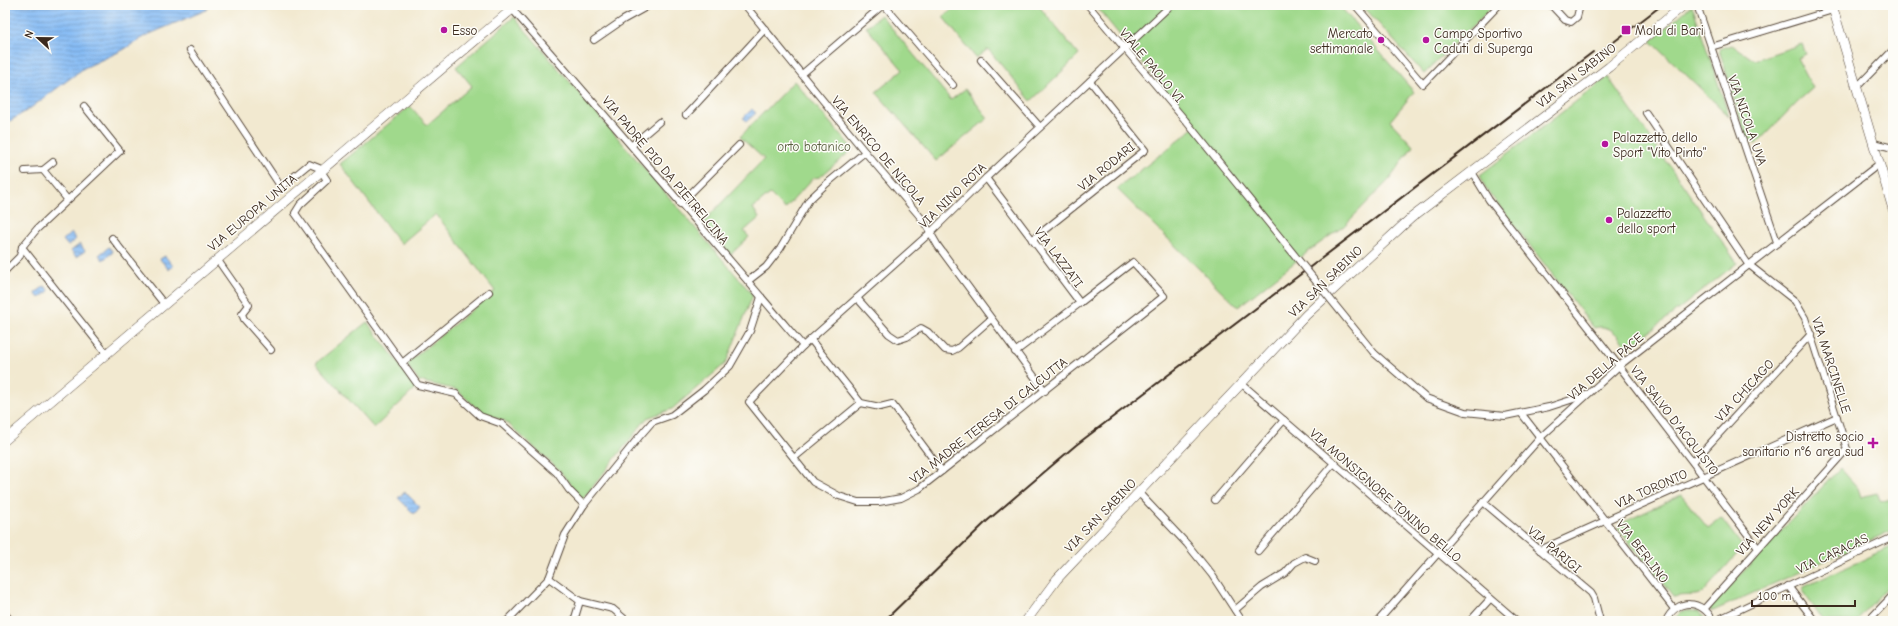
<svg xmlns="http://www.w3.org/2000/svg" width="1898" height="626" font-family="'Comic Neue',sans-serif">
<defs>
<pattern id="water-rules" width="6" height="5" patternUnits="userSpaceOnUse"><rect width="6" height="5" fill="#86bcf5"/><path d="M0 2.5h6" fill="none" stroke="#6f99c6"/></pattern>
</defs>
<rect width="100%" height="100%" fill="#fdfcf7"/>
<filter id="ink" filterUnits="userSpaceOnUse"><feTurbulence type="fractalNoise" baseFrequency=".025" numOctaves="2"/><feDisplacementMap in="SourceGraphic" scale="8" xChannelSelector="R" yChannelSelector="G"/><feConvolveMatrix kernelMatrix="1 2 1 2 8 2 1 2 1" color-interpolation-filters="sRGB"/></filter>
<filter id="wash" filterUnits="userSpaceOnUse"><feTurbulence type="fractalNoise" baseFrequency=".012" numOctaves="4" result="noise"/><feDisplacementMap in="SourceGraphic" scale="16" xChannelSelector="R" yChannelSelector="G"/><feGaussianBlur stdDeviation="0.9" result="paint"/><feColorMatrix in="noise" values="0 0 0 0 0 0 0 0 0 0 0 0 0 0 0 0 0 1.4 0 .05"/><feComposite in="paint" operator="in"/></filter>
<g filter="url(#wash)">
<rect width="100%" height="100%" fill="#f2e9d0"/>
<g fill="#a0d98c" stroke="#6e8255">
<path d="M958,5h80l41,50 -48,46 -43,-52 -12,9 -33,-41z"/>
<path d="M1095,5h244l75,87 -24,29 23,25 -24,34 -45,46 -35,25 -71,56 -121,-118 78,-62z"/>
<path d="M1362,5h132l-70,69z"/>
<path d="M1692,5l37,111 -78,-75z"/>
<path d="M881,15l70,85 14,-11 23,29 -52,43 -60,-69 27,-22 -37,-43z"/>
<path d="M514,17l239,278 -27,68 -54,46 -25,9 -65,82 -22,-29 -55,-50 -23,-8 -25,-23 -38,-9 -13,-17 89,-73 -59,-77 -34,29h-2l-60,-79 70,-58 17,19 45,-39 -16,-19z"/>
<path d="M1802,44l4,10 -9,4 16,30 -15,13 -42,43 -11,-9 -26,-86 13,-4 22,15z"/>
<path d="M1608,77l129,186 -109,86c-9,-12 -17,-26 -34,-21l-108,-139 -6,-14z"/>
<path d="M794,81l59,68 -33,28 -7,1 -28,31 -15,-15 -17,14 6,10 -15,13 5,6 -19,18 -27,-33 61,-63 -24,-22z"/>
<path d="M367,322l50,65 -43,41 -58,-65z"/>
<path d="M1840,468l18,20 3,9 16,-4 4,9 12,-4v32l-180,81 -4,-3z"/>
<path d="M1681,495l27,33 13,-10 22,29 -40,46c-9,4 -19,1 -29,4l-56,-68 2,-5z"/>
<path d="M1893,546v35l-37,40h-32l-21,-29 1,-5z"/>
<path d="M1687,610l12,2 8,9h-34l8,-9z"/>
</g>
<g fill="url(#water-rules)" stroke="#60738a">
<path d="M5,5h204l-3,5 -61,26 -22,14 -39,18 -56,42 -23,14z"/>
<path d="M752,109l4,4 -9,8 -4,-3z"/>
<path d="M71,233l5,6 -8,7 -5,-6z"/>
<path d="M80,244l5,7 -9,6 -5,-6z"/>
<path d="M109,247l4,5 -10,8 -4,-5z"/>
<path d="M165,256l8,10 -4,4 -9,-11z"/>
<path d="M45,286l4,5 -10,7 -4,-5z"/>
<path d="M405,492l15,15 -6,7 -16,-16z"/>
</g>
</g>
<g filter="url(#ink)">
<g fill="none" stroke-linecap="round" stroke-linejoin="round">
<defs>
<g id="street">
<path d="M745,5l120,147 58,68 15,26 107,145"/>
<path d="M884,5l69,80"/>
<path d="M1088,5l97,115"/>
<path d="M1355,5l68,79 76,-79"/>
<path d="M1551,5l14,15 6,2 6,-5 3,-12"/>
<path d="M1697,5l80,237"/>
<path d="M512,9c98,112 195,224 291,337"/>
<path d="M594,40l29,-20 27,-15"/>
<path d="M1711,47l122,-37"/>
<path d="M190,50l91,137 28,-23 10,4 8,12 -27,25 -5,8 123,172 38,9 24,22 22,8 55,49 12,17 15,15"/>
<path d="M981,60l59,67"/>
<path d="M802,74l81,-69"/>
<path d="M1856,88l37,-38"/>
<path d="M1646,113l102,151 47,37 10,17 42,131 -142,159"/>
<path d="M686,115l79,-86"/>
<path d="M1873,143l20,5"/>
<path d="M632,145l27,-23"/>
<path d="M53,162l-10,8 24,29"/>
<path d="M25,171l18,-1"/>
<path d="M1472,172l17,28 130,166 139,182"/>
<path d="M986,178l94,125 -65,49"/>
<path d="M680,204l59,-59"/>
<path d="M112,238l52,66"/>
<path d="M1032,240l113,-90 -55,-69"/>
<path d="M22,247l84,106"/>
<path d="M217,259l32,46 -7,9 2,5 27,31"/>
<path d="M5,271l15,-15 2,-9 15,-18 83,-78 -36,-45"/>
<path d="M748,281l18,-14 14,-18 29,-49 16,-15 40,-33"/>
<path d="M857,298l32,36 9,6 9,-3 14,-9 7,4 17,18 7,1 6,-3 33,-29"/>
<path d="M1080,303l53,-41 31,34 -222,175 -23,18 -18,9 -22,4h-21l-19,-6 -26,-14 -64,-80 54,-56 128,-114 55,-54 185,-173"/>
<path d="M811,340l50,63 19,4 12,-3 50,67"/>
<path d="M1374,353l52,45 39,14 40,4 44,-9 37,-12"/>
<path d="M402,363l87,-71"/>
<path d="M1242,384l275,237"/>
<path d="M1521,413l153,196"/>
<path d="M794,458l67,-55"/>
<path d="M1693,462l118,-128"/>
<path d="M1139,493l48,51 25,31 30,46"/>
<path d="M1215,500l69,-80"/>
<path d="M1483,502l108,91 3,5 6,23"/>
<path d="M1540,550l297,-133"/>
<path d="M1258,551l76,-88"/>
<path d="M549,578l31,23 -6,20"/>
<path d="M1788,586l27,35"/>
<path d="M580,601l33,8 14,12"/>
<path d="M1235,610l27,-23 23,-14 9,-10 11,-6 10,4"/>
<path d="M5,614l6,7"/>
<path d="M507,621l42,-43 16,-43 19,-30 55,-68 13,-15 20,-7 32,-25 26,-24 20,-35 11,-34"/>
<path d="M1378,621l163,-184 78,-71 260,-202"/>
<path d="M1470,621l20,-22"/>
<path d="M1666,621c10,-23 37,-22 47,0"/>
<path d="M1715,621l178,-84"/>
<path d="M1868,621l25,-26"/>
</g>
<g id="secondary">
<path d="M1832,5l61,204"/>
<path d="M5,440l512,-435"/>
<path d="M1026,621l31,-42 249,-264 105,-97 198,-151 75,-62"/>
</g>
</defs>
<use href="#street" stroke="#564739" stroke-width="8"/>
<use href="#secondary" stroke="#564739" stroke-width="10"/>
<use href="#street" stroke="#fff" stroke-width="6"/>
<use href="#secondary" stroke="#fff" stroke-width="9"/>
<g stroke="#3b2a1e" stroke-width="2">
<path d="M1602,51l60,-46"/>
<path d="M884,621l103,-100 89,-76 517,-393"/>
</g>
<defs>
<path id="street-bridge" d="M1185,120l189,233"/>
</defs>
<use href="#street-bridge" stroke="#564739" stroke-width="8" stroke-linecap="butt"/>
<use href="#street-bridge" stroke="#fff" stroke-width="6"/>
</g>
</g>
<g fill="#b5179e" stroke="#fdfcf7" stroke-width="1.5">
<circle cx="444" cy="30" r="4"/>
<rect x="1621" y="25" width="10" height="10" rx="2"/>
<circle cx="1381" cy="40" r="4"/>
<circle cx="1426" cy="40" r="4"/>
<circle cx="1605" cy="144" r="4"/>
<circle cx="1609" cy="220" r="4"/>
<path d="M1871 437h4v4h4v4h-4v4h-4v-4h-4v-4h4z"/>
</g>
<g text-anchor="middle" stroke-width="3" stroke-linejoin="round" paint-order="stroke">
<g font-size="13" fill="#3b2a1e" stroke="#fdfcf7" text-anchor="start">
<text x="452" y="35">Esso</text>
<text x="1635" y="35">Mola di Bari</text>
<text x="1373" y="38" text-anchor="end">Mercato<tspan x="1373" dy="15">settimanale</tspan></text>
<text x="1434" y="38">Campo Sportivo<tspan x="1434" dy="15">Caduti di Superga</tspan></text>
<text x="1613" y="142">Palazzetto dello<tspan x="1613" dy="15">Sport "Vito Pinto"</tspan></text>
<text x="1617" y="218">Palazzetto<tspan x="1617" dy="15">dello sport</tspan></text>
<text x="1864" y="441" text-anchor="end">Distretto socio<tspan x="1864" dy="15">sanitario n°6 area sud</tspan></text>
</g>
<g font-size="13" fill="#3b2a1e" stroke="#fdfcf7">
<text transform="translate(1152 65) rotate(50)" y="5">VIALE PAOLO VI</text>
<text transform="translate(1576 75) rotate(-38)" y="5">VIA SAN SABINO</text>
<text transform="translate(1748 120) rotate(71)" y="5">VIA NICOLA UVA</text>
<text transform="translate(879 150) rotate(50)" y="5">VIA ENRICO DE NICOLA</text>
<text transform="translate(1106 166) rotate(-39)" y="5">VIA RODARI</text>
<text transform="translate(666 170) rotate(50)" y="5">VIA PADRE PIO DA PIETRELCINA</text>
<text transform="translate(952 195) rotate(-44)" y="5">VIA NINO ROTA</text>
<text transform="translate(252 212) rotate(-40)" y="5">VIA EUROPA UNITA</text>
<text transform="translate(1059 257) rotate(53)" y="5">VIA LAZZATI</text>
<text transform="translate(1325 281) rotate(-44)" y="5">VIA SAN SABINO</text>
<text transform="translate(1832 365) rotate(72)" y="5">VIA MARCINELLE</text>
<text transform="translate(1605 366) rotate(-41)" y="5">VIA DELLA PACE</text>
<text transform="translate(1744 390) rotate(-47)" y="5">VIA CHICAGO</text>
<text transform="translate(988 420) rotate(-38)" y="5">VIA MADRE TERESA DI CALCUTTA</text>
<text transform="translate(1675 420) rotate(52)" y="5">VIA SALVO D'ACQUISTO</text>
<text transform="translate(1651 488) rotate(-24)" y="5">VIA TORONTO</text>
<text transform="translate(1386 495) rotate(41)" y="5">VIA MONSIGNORE TONINO BELLO</text>
<text transform="translate(1100 515) rotate(-46)" y="5">VIA SAN SABINO</text>
<text transform="translate(1767 521) rotate(-48)" y="5">VIA NEW YORK</text>
<text transform="translate(1555 549) rotate(40)" y="5">VIA PARIGI</text>
<text transform="translate(1643 551) rotate(52)" y="5">VIA BERLINO</text>
<text transform="translate(1832 553) rotate(-25)" y="5">VIA CARACAS</text>
</g>
<g font-size="13" fill="#595f3f" stroke="#fdfcf7">
<text x="814" y="151">orto botanico</text>
</g>
</g>
<rect width="1898" height="626" fill="none" stroke="#fdfcf7" stroke-width="20"/>
<g transform="translate(38 38) rotate(292)" stroke="#fdfcf7" stroke-width="3" paint-order="stroke">
<path d="M0-3L7 15L0 10L-7 15Z" fill="#3b2a1e"/>
<text y="-6" font-size="11" font-weight="bold" text-anchor="middle" fill="#3b2a1e">N</text>
</g>
<path d="M1752 600v6h103v-6" fill="none" stroke="#3b2a1e" stroke-width="2"/>
<text x="1758" y="600" font-size="12" fill="#3b2a1e" stroke="#fdfcf7" stroke-width="3" paint-order="stroke">100 m</text>
</svg>
